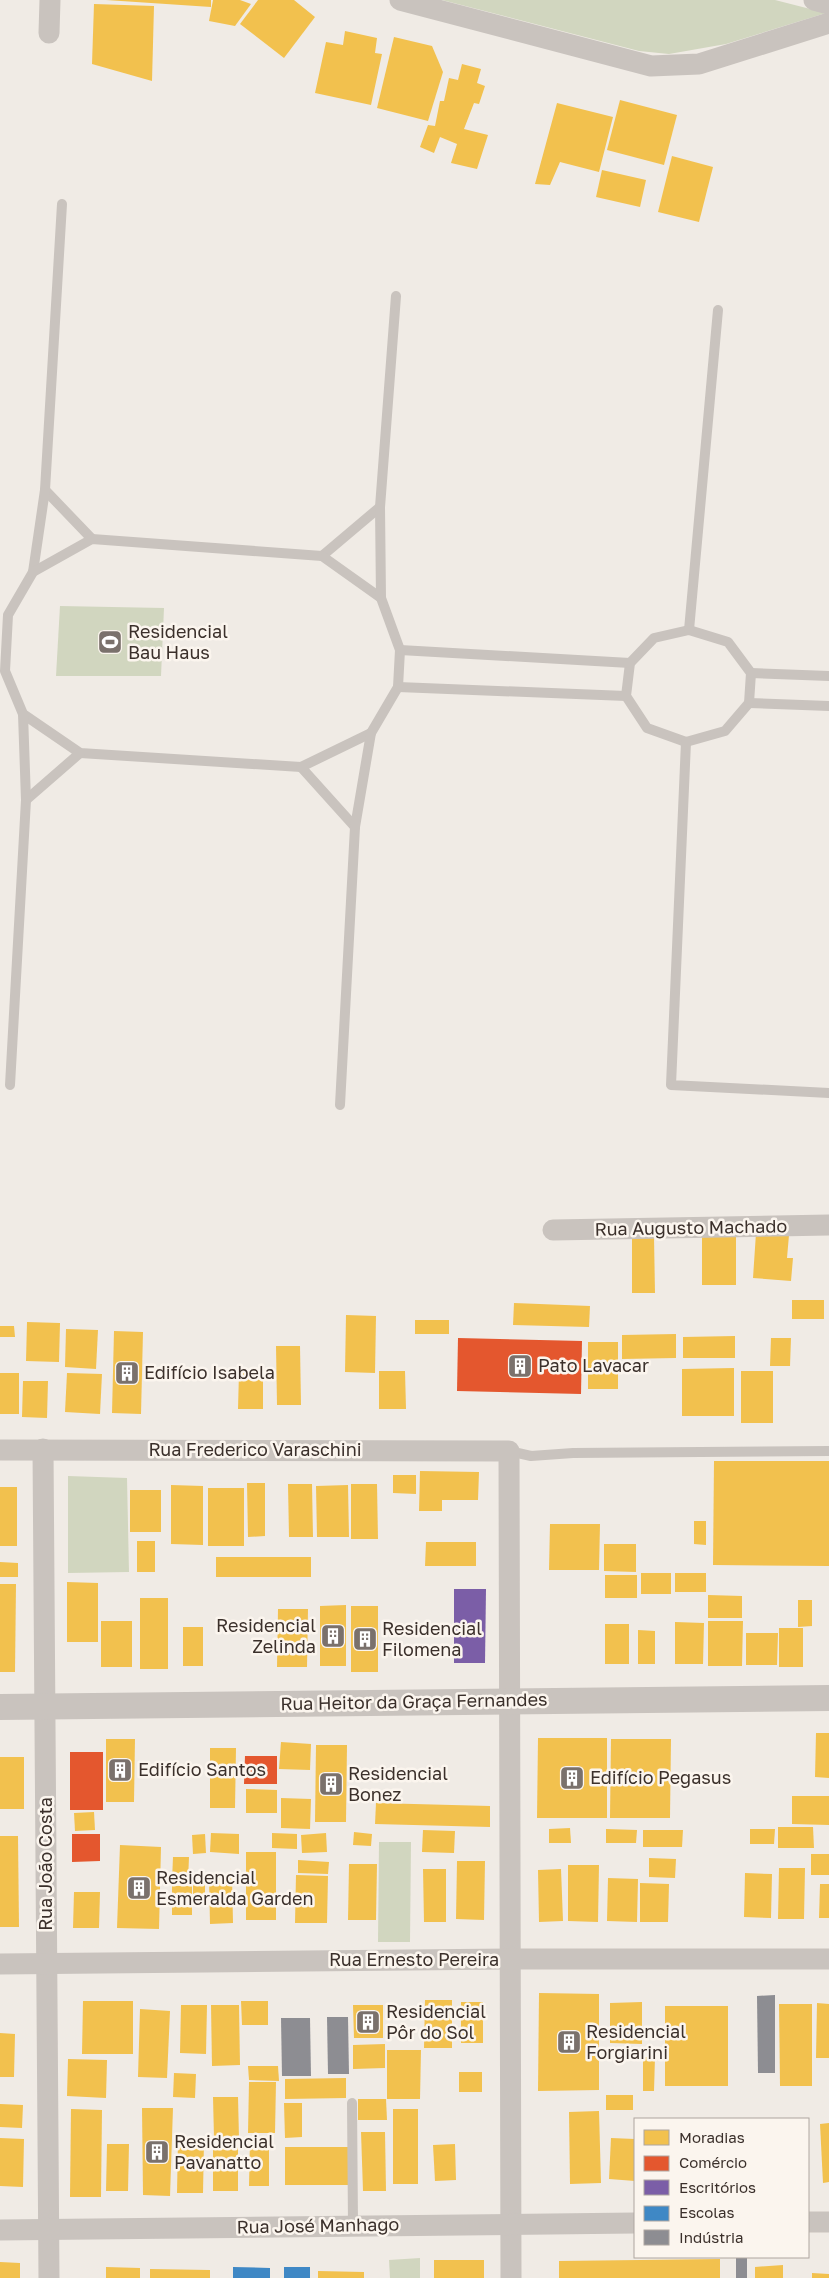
<svg xmlns="http://www.w3.org/2000/svg" width="829" height="2278" font-family="'Golos Text',sans-serif">
<rect width="100%" height="100%" fill="#f0ebe5"/>
<g fill="#d1d6bf">
<path d="M442,0h333l51,13 -100,31 -57,10 -30,-3z"/>
<path d="M60,606l104,2 -3,68h-105z"/>
<path d="M68,1476l59,2 2,94 -61,1z"/>
<path d="M379,1842h32l-1,100h-32z"/>
<path d="M420,2258v20h-30l-1,-18z"/>
</g>
<g fill="#f2c14e">
<path d="M106,0h105v7z"/>
<path d="M213,0h27l11,4 -16,22 -26,-5z"/>
<path d="M258,0h36l21,17 -31,41 -44,-34z"/>
<path d="M94,4l60,2 -2,75 -60,-17z"/>
<path d="M345,31l32,7 -2,15 7,1 -11,51 -56,-12 11,-51 17,3z"/>
<path d="M394,37l38,9 11,26 -15,49 -51,-13z"/>
<path d="M462,64l19,5 -4,14 8,3 -6,18 -5,-1 -10,26 24,6 -11,34 -26,-6 6,-19 -17,-7 -6,16 -14,-6 8,-22 7,1 5,-25h4l5,-23 9,2z"/>
<path d="M620,100l57,15 -13,50 -57,-15z"/>
<path d="M557,103l56,14 -14,55 -39,-10 -10,23 -15,-1z"/>
<path d="M672,156l41,11 -14,55 -41,-10z"/>
<path d="M602,170l44,10 -6,27 -44,-10z"/>
<path d="M756,1233l33,2 -2,23h6l-2,23 -38,-3z"/>
<rect x="702" y="1236" width="34" height="49"/>
<path d="M632,1237h22l1,56h-23z"/>
<rect x="792" y="1300" width="32" height="19"/>
<path d="M514,1303l76,3 -1,21 -76,-2z"/>
<path d="M346,1315l30,1 -1,57 -30,-1z"/>
<rect x="415" y="1320" width="34" height="14"/>
<path d="M27,1322l33,1 -1,39 -33,-1z"/>
<path d="M0,1326h14l1,11h-15z"/>
<path d="M66,1329l32,1 -2,39 -31,-2z"/>
<path d="M114,1331l29,1 -2,82 -29,-1z"/>
<path d="M676,1334v24l-54,1v-24z"/>
<path d="M735,1336v22h-52v-21z"/>
<path d="M771,1338h20l-1,28h-20z"/>
<rect x="588" y="1342" width="30" height="47"/>
<path d="M276,1346h24l1,59h-24z"/>
<path d="M734,1368v48h-52v-47z"/>
<path d="M379,1371h26l1,38h-27z"/>
<rect x="741" y="1371" width="32" height="52"/>
<path d="M239,1372l24,1v36h-25z"/>
<rect x="0" y="1373" width="19" height="41"/>
<path d="M67,1373l35,1 -2,40 -35,-2z"/>
<path d="M23,1381h25l-1,37 -25,-1z"/>
<path d="M714,1461h115v105l-116,-1z"/>
<path d="M420,1471l59,1 -1,28h-36v11h-23z"/>
<path d="M393,1475h23v19l-23,-1z"/>
<path d="M247,1483h18v53l-17,1z"/>
<path d="M288,1484h24l1,53h-24z"/>
<path d="M351,1484h26l1,55h-27z"/>
<path d="M171,1485l32,1v59l-32,-1z"/>
<path d="M348,1485l1,52h-32l-1,-51z"/>
<rect x="0" y="1487" width="17" height="59"/>
<rect x="208" y="1488" width="36" height="58"/>
<rect x="130" y="1490" width="31" height="42"/>
<path d="M694,1521h12v24l-12,-1z"/>
<path d="M550,1524h50l-1,46h-50z"/>
<rect x="137" y="1541" width="18" height="31"/>
<path d="M426,1542h50v24h-51z"/>
<path d="M604,1544h32v28l-32,-1z"/>
<rect x="216" y="1557" width="95" height="20"/>
<path d="M0,1562l18,1v14h-18z"/>
<rect x="641" y="1573" width="30" height="21"/>
<rect x="675" y="1573" width="31" height="19"/>
<rect x="605" y="1575" width="32" height="23"/>
<path d="M67,1582l31,1v59h-31z"/>
<path d="M0,1584h16l-1,88h-15z"/>
<path d="M708,1595l34,1v22h-34z"/>
<rect x="140" y="1598" width="28" height="71"/>
<path d="M798,1600h14v26l-14,1z"/>
<path d="M346,1605v61h-26v-60z"/>
<rect x="351" y="1606" width="27" height="66"/>
<path d="M278,1609h30l-1,58h-30z"/>
<rect x="101" y="1621" width="31" height="46"/>
<path d="M708,1621h35l-1,45h-34z"/>
<path d="M675,1622l29,1 -1,41h-28z"/>
<rect x="605" y="1624" width="24" height="40"/>
<rect x="183" y="1627" width="20" height="39"/>
<rect x="779" y="1628" width="24" height="39"/>
<path d="M638,1630l17,1v33h-17z"/>
<path d="M746,1633h32l-1,32h-31z"/>
<path d="M816,1733h13v45l-14,-1z"/>
<path d="M538,1738h69v80h-70z"/>
<path d="M106,1739h29l-1,63h-28z"/>
<path d="M611,1739h60l-1,79h-60z"/>
<path d="M281,1742l30,2 -1,26 -31,-1z"/>
<path d="M316,1745h31l-1,77h-31z"/>
<path d="M210,1748h26l-1,60h-25z"/>
<rect x="0" y="1757" width="24" height="52"/>
<path d="M246,1789l31,1v23h-31z"/>
<path d="M792,1796h37v29l-37,-1z"/>
<path d="M281,1798l30,1 -1,30 -29,-1z"/>
<path d="M376,1803l114,3v21l-115,-3z"/>
<path d="M94,1812l1,18 -20,1 -1,-18z"/>
<path d="M778,1827h35l1,21h-36z"/>
<path d="M570,1828l1,15h-22v-14z"/>
<path d="M606,1829l31,1 -1,13h-30z"/>
<path d="M750,1829h25l-1,15h-24z"/>
<path d="M423,1830l32,1 -1,22 -32,-1z"/>
<path d="M643,1830h40l-1,17h-39z"/>
<path d="M354,1832l18,2 -1,12 -18,-1z"/>
<path d="M211,1833l28,1v20l-29,-2z"/>
<path d="M272,1833l25,1v15l-25,-1z"/>
<path d="M326,1833l1,19 -25,1 -1,-18z"/>
<path d="M205,1834l1,19 -13,1 -1,-19z"/>
<path d="M0,1836h18l1,91h-19z"/>
<path d="M120,1845l41,2 -2,82 -42,-1z"/>
<rect x="246" y="1852" width="30" height="68"/>
<rect x="811" y="1854" width="18" height="21"/>
<path d="M173,1857h16l-1,24h-16z"/>
<path d="M649,1858l27,1 -1,19 -26,-1z"/>
<path d="M298,1860l31,2 -1,12 -30,-1z"/>
<path d="M457,1861h28l-1,59 -28,-1z"/>
<path d="M349,1864h28l-1,56h-28z"/>
<path d="M568,1865h31l-1,57 -30,-1z"/>
<path d="M779,1868h26l-1,51h-26z"/>
<path d="M423,1869h23v53h-22z"/>
<path d="M561,1869l2,52 -24,1 -1,-52z"/>
<path d="M745,1873l27,1 -1,44 -27,-1z"/>
<path d="M296,1875l32,1 -1,47h-32z"/>
<path d="M232,1876l1,47 -23,1 -1,-47z"/>
<path d="M608,1878l30,1 -1,43 -30,-1z"/>
<rect x="193" y="1882" width="12" height="18"/>
<path d="M640,1883l29,1 -1,38h-28z"/>
<path d="M820,1884h9v34h-10z"/>
<rect x="172" y="1886" width="20" height="29"/>
<path d="M74,1892h26l-1,36h-26z"/>
<path d="M539,1993l60,1v96l-61,1z"/>
<path d="M425,2000h27v48h-28z"/>
<path d="M83,2001h50v53h-51z"/>
<path d="M241,2001h27v24h-26z"/>
<rect x="461" y="2002" width="22" height="41"/>
<path d="M642,2002v42l-32,-1v-40z"/>
<path d="M817,2003l12,1v54h-13z"/>
<path d="M779,2004h33v82h-32z"/>
<path d="M181,2005h26l-1,49 -26,-1z"/>
<path d="M211,2005h28l1,60 -28,1z"/>
<path d="M353,2005h30v33h-29z"/>
<rect x="665" y="2006" width="63" height="80"/>
<path d="M140,2009l30,2 -3,67 -29,-1z"/>
<path d="M0,2033l15,1 -1,43h-14z"/>
<path d="M385,2044v24l-32,1v-24z"/>
<path d="M387,2050h34l-1,49h-33z"/>
<path d="M643,2057h12l-1,34h-11z"/>
<path d="M68,2059l39,1 -1,38 -39,-2z"/>
<path d="M248,2066h30l1,15 -30,-1z"/>
<rect x="459" y="2072" width="23" height="20"/>
<path d="M174,2073l22,1 -1,24 -22,-1z"/>
<path d="M346,2078v20l-61,1v-20z"/>
<path d="M249,2082h27l-1,51h-27z"/>
<rect x="606" y="2095" width="27" height="15"/>
<path d="M213,2097h25l1,41h-25z"/>
<path d="M358,2099h28l1,21h-29z"/>
<path d="M284,2103h18v34l-17,1z"/>
<path d="M0,2104l23,1 -1,23 -22,-1z"/>
<path d="M142,2108h31l-3,88 -27,-1z"/>
<path d="M71,2109l31,1 -1,87h-31z"/>
<rect x="393" y="2109" width="25" height="75"/>
<path d="M599,2111l2,72 -31,1 -1,-72z"/>
<path d="M829,2123v59l-6,1 -3,-59z"/>
<path d="M361,2132h24l1,59h-23z"/>
<path d="M0,2138l24,1 -1,48 -23,-1z"/>
<path d="M611,2138l24,1v42l-26,-2z"/>
<path d="M178,2140l26,1 -1,52h-26z"/>
<path d="M250,2140h19v46h-20z"/>
<path d="M107,2144h22l-1,47h-22z"/>
<path d="M455,2144l1,36 -21,1 -2,-36z"/>
<rect x="213" y="2147" width="25" height="44"/>
<rect x="285" y="2147" width="65" height="38"/>
<path d="M720,2259v19h-161v-17z"/>
<rect x="434" y="2260" width="50" height="18"/>
<path d="M0,2262l20,1v15h-20z"/>
<path d="M783,2265v13h-28v-11z"/>
<path d="M106,2267l34,1v10h-34z"/>
<path d="M150,2269l60,1v8h-60z"/>
<path d="M318,2271l46,1v6h-46z"/>
<path d="M812,2273l17,1v4h-17z"/>
</g>
<g fill="#e4572e">
<path d="M458,1338l124,3 -1,53 -124,-3z"/>
<rect x="70" y="1752" width="33" height="58"/>
<path d="M245,1756h32v28h-33z"/>
<path d="M72,1834h28v27l-28,1z"/>
</g>
<path fill="#7b5ea7" d="M454,1589h32l-1,74h-31z"/>
<g fill="#3f88c5">
<path d="M233,2267l37,1v10h-37z"/>
<rect x="284" y="2267" width="26" height="11"/>
</g>
<g fill="#8d8d92">
<path d="M775,1995v78h-17l-1,-77z"/>
<path d="M327,2017h21l1,57h-21z"/>
<path d="M281,2018h29l1,58h-29z"/>
<rect x="736" y="2257" width="11" height="21"/>
</g>
<g fill="none" stroke-linecap="round" stroke-linejoin="round">
<g stroke="#c9c3be" stroke-width="10">
<path d="M45,490l47,49"/>
<path d="M322,556l58,-49"/>
<path d="M33,572l12,-82 17,-286"/>
<path d="M689,630l39,12 23,31 -2,30 -24,28 -39,11 -39,-14 -21,-32 4,-33 24,-25z"/>
<path d="M689,630l29,-320"/>
<path d="M400,650l230,13"/>
<path d="M751,673l78,3"/>
<path d="M398,687l228,9"/>
<path d="M749,703l80,3"/>
<path d="M371,733l-70,34 -221,-14 -57,-39 -18,-43 3,-56 25,-43 59,-33 230,17 59,42"/>
<path d="M686,742l-15,343 158,8"/>
<path d="M301,767l54,60"/>
<path d="M26,800l54,-47"/>
<path d="M10,1085l16,-285 -3,-86"/>
<path d="M340,1105l15,-278 16,-94 27,-46 2,-37 -19,-52 -1,-91 16,-211"/>
<path d="M509,1451l22,5 42,-3 256,-2"/>
<path d="M352,2103l1,122"/>
</g>
<g stroke="#c9c3be" stroke-width="21">
<path d="M400,0l251,66 48,-2 130,-41"/>
<path d="M814,0l15,4"/>
<path d="M49,33l1,-33"/>
<path d="M553,1230l276,-5"/>
<path d="M43,1449l6,829"/>
<path d="M0,1450l509,1 2,827"/>
<path d="M0,1964l510,-5h319"/>
<path d="M808,2222h21"/>
<path d="M0,2230l635,-7"/>
</g>
<path stroke="#c9c3be" stroke-width="26" d="M0,1707l829,-9"/>
</g>
<defs>
<symbol id="stadium-square" viewBox="-11 -11 22 22"><rect x="-9" y="-9" width="18" height="18" rx="4" fill="#7a716c" stroke="#fbf5ee"/><path d="M0-5a6.5 5 0 1 0 0 10a6.5 5 0 1 0 0-10ZM-3.5-1.8h7v3.6h-7Z" fill="#fff"/></symbol>
<symbol id="building-square" viewBox="-11 -11 22 22"><rect x="-9" y="-9" width="18" height="18" rx="4" fill="#7a716c" stroke="#fbf5ee"/><path d="M-4-6H4V6H1V3H-1V6H-4ZM-2.5-4.3h1.7v1.8h-1.7ZM.8-4.3h1.7v1.8H.8ZM-2.5-1h1.7V.8h-1.7ZM.8-1h1.7V.8H.8Z" fill="#fff"/></symbol>
</defs>
<g fill-rule="evenodd">
<use href="#stadium-square" x="96" y="628" width="28" height="28"/>
<use href="#building-square" x="506" y="1352" width="28" height="28"/>
<use href="#building-square" x="113" y="1359" width="28" height="28"/>
<use href="#building-square" x="319" y="1622" width="28" height="28"/>
<use href="#building-square" x="351" y="1625" width="28" height="28"/>
<use href="#building-square" x="106" y="1756" width="28" height="28"/>
<use href="#building-square" x="558" y="1764" width="28" height="28"/>
<use href="#building-square" x="317" y="1770" width="28" height="28"/>
<use href="#building-square" x="125" y="1874" width="28" height="28"/>
<use href="#building-square" x="354" y="2008" width="28" height="28"/>
<use href="#building-square" x="555" y="2028" width="28" height="28"/>
<use href="#building-square" x="143" y="2138" width="28" height="28"/>
</g>
<g text-anchor="middle" stroke-width="5" stroke-linejoin="round" paint-order="stroke">
<g font-size="18" fill="#3b302b" stroke="#fbf5ee" text-anchor="start">
<text x="128" y="638">Residencial<tspan x="128" dy="21">Bau Haus</tspan></text>
<text x="538" y="1372">Pato Lavacar</text>
<text x="144" y="1379">Edifício Isabela</text>
<text x="316" y="1632" text-anchor="end">Residencial<tspan x="316" dy="21">Zelinda</tspan></text>
<text x="382" y="1635">Residencial<tspan x="382" dy="21">Filomena</tspan></text>
<text x="138" y="1776">Edifício Santos</text>
<text x="348" y="1780">Residencial<tspan x="348" dy="21">Bonez</tspan></text>
<text x="590" y="1784">Edifício Pegasus</text>
<text x="156" y="1884">Residencial<tspan x="156" dy="21">Esmeralda Garden</tspan></text>
<text x="386" y="2018">Residencial<tspan x="386" dy="21">Pôr do Sol</tspan></text>
<text x="586" y="2038">Residencial<tspan x="586" dy="21">Forgiarini</tspan></text>
<text x="174" y="2148">Residencial<tspan x="174" dy="21">Pavanatto</tspan></text>
</g>
<g font-size="18" fill="#3b302b" stroke="#fbf5ee">
<text transform="translate(691 1228) rotate(-1)" y="6">Rua Augusto Machado</text>
<text x="255" y="1456">Rua Frederico Varaschini</text>
<text transform="translate(414 1702) rotate(-1)" y="6">Rua Heitor da Graça Fernandes</text>
<text transform="translate(46 1864) rotate(-90)" y="6">Rua João Costa</text>
<text x="414" y="1966">Rua Ernesto Pereira</text>
<text transform="translate(318 2226) rotate(-1)" y="6">Rua José Manhago</text>
</g>
</g>
<rect x="634" y="2118" width="175" height="140" fill="#fbf5ee" stroke="#aea6a0"/>
<rect x="644" y="2130" width="25" height="15" fill="#f2c14e" stroke="#aea6a0"/>
<text x="679" y="2143" font-size="15" fill="#3b302b">Moradias</text>
<rect x="644" y="2156" width="25" height="15" fill="#e4572e" stroke="#aea6a0"/>
<text x="679" y="2168" font-size="15" fill="#3b302b">Comércio</text>
<rect x="644" y="2180" width="25" height="15" fill="#7b5ea7" stroke="#aea6a0"/>
<text x="679" y="2193" font-size="15" fill="#3b302b">Escritórios</text>
<rect x="644" y="2206" width="25" height="15" fill="#3f88c5" stroke="#aea6a0"/>
<text x="679" y="2218" font-size="15" fill="#3b302b">Escolas</text>
<rect x="644" y="2230" width="25" height="15" fill="#8d8d92" stroke="#aea6a0"/>
<text x="679" y="2243" font-size="15" fill="#3b302b">Indústria</text>
</svg>
